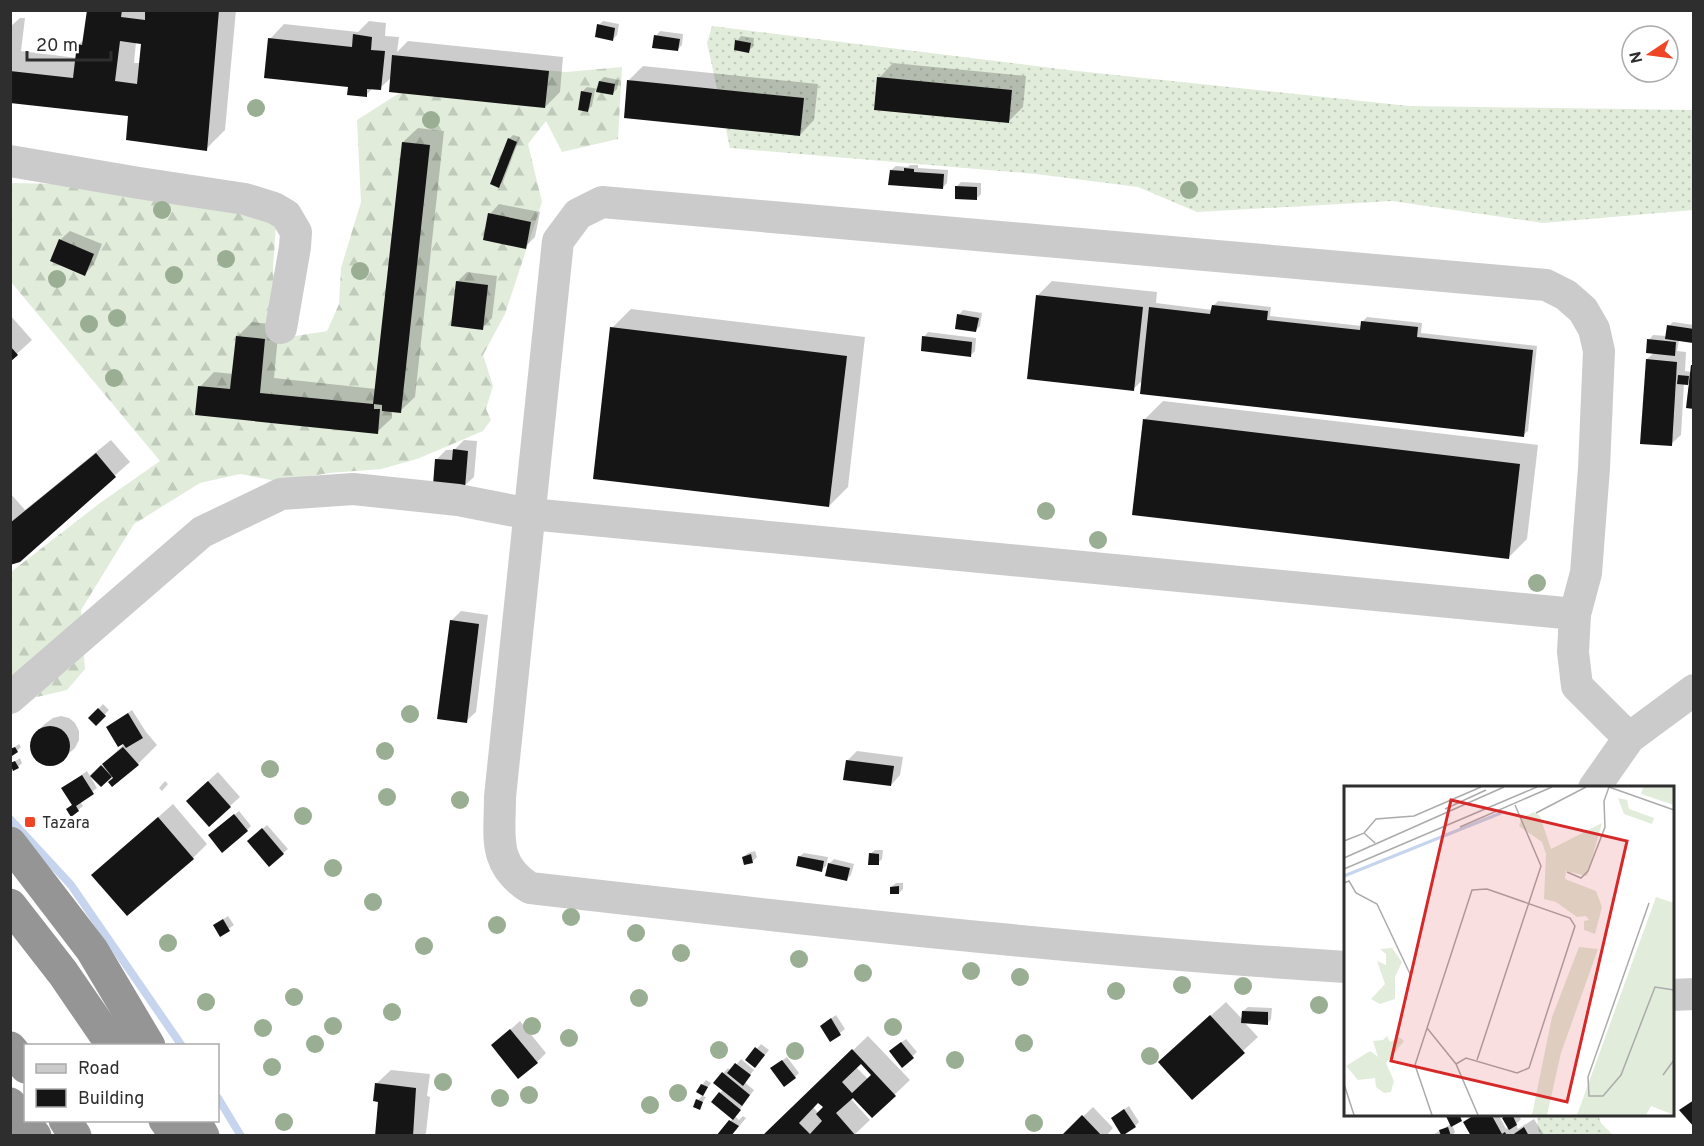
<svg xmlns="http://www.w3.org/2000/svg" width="1704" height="1146" font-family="Overpass,sans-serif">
<defs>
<pattern id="grass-dots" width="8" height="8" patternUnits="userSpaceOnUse" patternTransform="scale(1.5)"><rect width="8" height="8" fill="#e1ecdb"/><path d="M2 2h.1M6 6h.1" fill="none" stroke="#c1cbbc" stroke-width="1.8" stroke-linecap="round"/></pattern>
<pattern id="forest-firs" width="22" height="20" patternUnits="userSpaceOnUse" patternTransform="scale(1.5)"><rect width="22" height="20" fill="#e1ecdb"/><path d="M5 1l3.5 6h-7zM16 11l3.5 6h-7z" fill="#c1cbbc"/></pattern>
</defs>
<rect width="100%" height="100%" fill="#fff"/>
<g fill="url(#grass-dots)">
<path d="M712,26l356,44 341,36 284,4v100l-150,13 -151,-22 -195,11 -59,-25 -102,-13 -306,-26 -23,-105z"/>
<path d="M1537,1115h61l3,8 12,12h-72l-3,-6z"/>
</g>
<path fill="url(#forest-firs)" d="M448,62l118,10 56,-5 -4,72 -56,13 -16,-31 -18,23 14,58 -37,112 -22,41 10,31 -7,23 5,11 -8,11 -66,28 -36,10 -51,4 -54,8 -36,-7 -40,9 -66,41 -53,86 4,59 -18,21 -30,7 -26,-14v-111l89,-69 60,-42 -149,-179 -1,-99 223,4 45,9 -5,72 4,71 50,-8 12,-27 2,-36 20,-66 -4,-82z"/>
<g fill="#0003" fill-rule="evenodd">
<path d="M88,10h148l-11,120 -19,19 -77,-34 -119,-14v-74l10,-9h5l-4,33 56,7 1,-13 7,-6zM136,42l7,1 -2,20h-7z"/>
<path d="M369,21l17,2 -1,13 14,1 -2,15 11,-11 155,16 -3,35 -15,15 -153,-30 -12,11h-7l-7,7 -96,-56 14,-15 74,8z"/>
<path d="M603,21l16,3 -2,11 -4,4 -14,-14z"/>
<path d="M660,31l23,3 -1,11 -5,5 -21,-14z"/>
<path d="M741,36l13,2 -1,9 -5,4 -11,-10z"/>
<path d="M893,63l133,13 -3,31 -15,15 -129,-44z"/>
<path d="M643,66l175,18 -4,36 -14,15 -171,-55z"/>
<path d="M604,77l15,3 -2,9 -4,4 -18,-3 -3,16 -4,4 -5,-19 4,-4 11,2 2,-8z"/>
<path d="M418,128l26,3 -29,266 -15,14h-8v7l-15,14 -177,-45 14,-15 19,2 4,-37 15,-15 27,3 -5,53 102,11 27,-247z"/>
<path d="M513,135l7,2 -17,45 -5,4 11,-47z"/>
<path d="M910,165h8v3l30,2 -1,13 -4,4 -52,-17 5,-4 12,1z"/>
<path d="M961,182l20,1v11l-5,5 -19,-13z"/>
<path d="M499,204l41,8 -5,25 -10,10 -35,-33z"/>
<path d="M70,231l32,13 -8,20 -9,10 -25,-34z"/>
<path d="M467,272l30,4 -5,42 -10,10 -25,-46z"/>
<path d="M1052,281l105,11 -1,11 56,7 1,-4 5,-5 53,6 -1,9 92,10v-4l5,-5 55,6 -1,10 116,13 -9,85 -5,4 -380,-55 -10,9 -95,-94z"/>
<path d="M631,309l234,28 -17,150 -19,19 -217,-178z"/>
<path d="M963,310l19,3 -2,13 -5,5 -16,-16z"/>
<path d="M10,315l22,25 -22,20z"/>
<path d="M1673,322l21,3v16l-15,-1 -2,11 9,1 -1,19 7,1 2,-8v44l-4,-24 -6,-1 -3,52 -10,9 -24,-85 8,-7 -6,-12 4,-5 14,1 2,-10z"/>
<path d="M928,332l48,6 -1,13 -5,5 -46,-19z"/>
<path d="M1163,401l375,44 -11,94 -19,19 -364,-138z"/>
<path d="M111,440l19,22 -111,99 -9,2v-70l15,17z"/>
<path d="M464,440l13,1 -3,36 -10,9 -27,-27 9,-9h8z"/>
<path d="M461,611l27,4 -12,97 -10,9 -15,-100z"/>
<path d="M103,704l6,6 -13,14 -6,-6z"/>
<path d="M132,710l14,22 11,13 -19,19 -23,13 -3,-2 -11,10 -9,-9 34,-34 -18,-15z"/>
<path d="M61,716l8,2 6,5 4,8v9l-4,8 -17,15 -8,2 -9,-2 -6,-6 -4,-8v-8l4,-8 11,-10 7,-5z"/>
<path d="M19,744l2,3 -4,4 -6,-1z"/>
<path d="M857,751l46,6 -3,18 -9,10 -44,-24z"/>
<path d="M20,758l2,5 -4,4 -7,-3z"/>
<path d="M87,771l10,17 -17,13 3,5 -5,4 -11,-1 6,-5 -10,-16z"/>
<path d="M218,772l22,25 -10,9 -33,-15z"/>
<path d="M165,781l3,3 -6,7 -3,-3z"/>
<path d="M173,804l34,40 -14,14 -100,17z"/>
<path d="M239,811l12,15 -4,4 -33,1z"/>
<path d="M267,825l21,24 -19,16 -16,-28z"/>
<path d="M875,850h8l-1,9 -4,4 -8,-9z"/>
<path d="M755,851l2,6 -4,4 -10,-4 5,-4z"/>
<path d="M804,853l24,4 -2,9 -5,4 -22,-13z"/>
<path d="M834,859l20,5 -3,11 -4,4 -18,-15z"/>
<path d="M896,883h7v6l-4,4 -8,-6z"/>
<path d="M228,916l6,9 -14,10 -5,-10z"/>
<path d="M1226,1002l17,18v-9l5,-4 24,1 -1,11 -4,5 -23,-2 14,15 -66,61 -17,-50z"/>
<path d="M836,1015l9,14 -14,11 -10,-14z"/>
<path d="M520,1021l26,32 -9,9 -44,-17z"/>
<path d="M868,1036l42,44 -38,36 -19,-20 -3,2 20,22 -15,14 -92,2zM861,1062l12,12 -5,5 -12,-12zM819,1101l6,6 -6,7 -6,-7z"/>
<path d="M906,1039l11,13 -15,14 -7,-19z"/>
<path d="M761,1044l8,6 -10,12 -12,-2z"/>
<path d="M787,1057l12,16 -4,4 -18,-13z"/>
<path d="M741,1059l13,11 -10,12 10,8 -19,26 4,4 4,-4 3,2 -15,18h-13l15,-18 -13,-25 4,-4 -9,-6 13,-15 3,3z"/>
<path d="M391,1070l39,4 -3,22 3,1 -4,36 -3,3h-47l4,-36 -4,-16z"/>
<path d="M706,1080l5,3 -8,11 -1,-9z"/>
<path d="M702,1096l4,1 -7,11 -1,-8z"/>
<path d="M1129,1106l10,16 -4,4 -23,-8z"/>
<path d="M1093,1107l20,21 -7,8h-43z"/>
<path d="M1446,1114l19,1 -13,9 3,8 -3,4h-21l20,-12z"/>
<path d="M1476,1114h22l8,15 3,-2 -2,-13h11l3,5 -5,5 2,5 16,-10 10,16 -72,1z"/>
</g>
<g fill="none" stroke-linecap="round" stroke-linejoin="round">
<g stroke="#c6d5ed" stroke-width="8">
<path d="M10,819l61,66 111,161"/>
<path d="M218,1098l23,38"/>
</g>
</g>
<g fill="#151515" fill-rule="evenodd">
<path d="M87,10h35l-1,7 24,3v-10h74l-12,141 -81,-11 2,-24 -118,-13v-32l63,7 4,-34 5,1zM120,41l21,3 -4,40 -22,-3z"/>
<path d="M597,24l18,4 -2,13 -18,-4z"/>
<path d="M353,34l19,3 -1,13 14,1 -4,39 -14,-1v8l-20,-2 1,-8 -84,-9 4,-40 84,9z"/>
<path d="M654,35l26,4 -2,12 -26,-3z"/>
<path d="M735,40l16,3 -2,10 -15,-3z"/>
<path d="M392,55l157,16 -4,37 -156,-16z"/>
<path d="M877,77l135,13 -3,33 -135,-13z"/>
<path d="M627,80l177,18 -4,38 -176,-18z"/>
<path d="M599,81l16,3 -2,11 -17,-3z"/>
<path d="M581,91l11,2 -4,19 -10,-2z"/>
<path d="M508,138l9,4 -18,46 -9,-4z"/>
<path d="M402,142l28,3 -29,268 -19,-2v-6l-8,-1v5h6l-2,25 -183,-19 3,-29 32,3 6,-53 29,3 -5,54 113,11z"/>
<path d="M904,168l10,1v3l30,2 -1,15 -55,-4 2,-15 14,1z"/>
<path d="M955,186l22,1v13l-22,-1z"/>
<path d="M488,213l43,9 -5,27 -43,-9z"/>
<path d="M59,239l35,15 -9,22 -35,-15z"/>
<path d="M456,281l32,4 -5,45 -32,-4z"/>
<path d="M1036,295l107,12 -9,84 -107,-12z"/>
<path d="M1212,305l56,6 -1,9 93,10 1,-9 57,6 -1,10 116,13 -9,87 -384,-43 9,-87 61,7z"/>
<path d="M957,314l22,4 -3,14 -21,-3z"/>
<path d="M1667,325l27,4 -1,14 -28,-4z"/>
<path d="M610,327l237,29 -18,151 -236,-28z"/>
<path d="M922,336l50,6 -1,15 -50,-6z"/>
<path d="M1647,339l29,3 -1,14 -29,-3z"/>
<path d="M10,346l8,9 -8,7z"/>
<path d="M1646,359l31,3 -5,84 -32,-2z"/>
<path d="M1691,365h3v44l-8,-1z"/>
<path d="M1678,375l11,1 -1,9 -11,-1z"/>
<path d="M1143,419l377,45 -11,95 -377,-44z"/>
<path d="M453,449l15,2 -3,37 -32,-3 2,-26 17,1z"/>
<path d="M96,453l20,24 -96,85 -10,3v-42z"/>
<path d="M450,620l29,4 -12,99 -30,-4z"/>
<path d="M98,708l8,8 -10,10 -8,-8z"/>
<path d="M128,713l15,25 -17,10 -3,-4 -5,3 -12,-20z"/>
<circle cx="50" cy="746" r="20"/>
<path d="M15,747l3,5 -6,4 -2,-7z"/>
<path d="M123,747l16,18 -27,22 -4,-5 5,-4 -11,-14z"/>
<path d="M846,760l48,6 -3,20 -48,-6z"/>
<path d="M15,761l4,7 -6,3 -3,-8z"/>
<path d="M101,765l11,12 -11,10 -11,-11z"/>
<path d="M82,775l12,19 -18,12 3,5 -8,6 -5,-8 6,-4 -11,-17z"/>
<path d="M208,781l23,26 -22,20 -23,-26z"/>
<path d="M234,814l14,17 -26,22 -14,-18z"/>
<path d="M158,817l36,42 -67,57 -36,-41z"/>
<path d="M262,828l22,26 -15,13 -22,-26z"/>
<path d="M869,853l10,1v11h-11z"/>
<path d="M751,854l2,9 -9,2 -2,-8z"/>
<path d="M798,856l26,5 -2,11 -26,-6z"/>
<path d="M828,863l22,5 -3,13 -22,-5z"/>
<path d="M899,886v8h-9v-7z"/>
<path d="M223,919l7,12 -10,6 -7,-12z"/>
<path d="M1242,1011l26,1v13l-27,-2z"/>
<path d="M1210,1015l35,38 -53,47 -34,-38z"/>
<path d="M831,1018l10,17 -11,7 -10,-16z"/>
<path d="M510,1029l28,34 -20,16 -27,-34z"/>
<path d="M901,1042l13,16 -12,10 -13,-17z"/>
<path d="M755,1047l10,8 -10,13 -10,-8z"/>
<path d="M852,1049l44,47 -24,22 -19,-20 -17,15 20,23h-94zM861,1064l10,11 -19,18 -10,-11zM818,1103l5,4 -7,7 6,7 -12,13 -11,-11z"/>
<path d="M782,1060l14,18 -12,9 -14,-19z"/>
<path d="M735,1063l16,12 -8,11 -16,-13z"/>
<path d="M722,1072l28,23 -8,11 -29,-23z"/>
<path d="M375,1083l41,5 -3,48h-38l3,-34 -5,-1z"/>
<path d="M701,1084l7,3 -5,9 -7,-4z"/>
<path d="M719,1092l22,18 -8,10 -22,-18z"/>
<path d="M696,1099l7,3 -3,8 -7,-3z"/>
<path d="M1694,1100v27l-15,-17z"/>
<path d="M1124,1109l12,18 -14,9 -11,-18z"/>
<path d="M1445,1114h14l3,7 -11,6z"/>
<path d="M1476,1114h15l11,20 3,-2 2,4h-36l-8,-14z"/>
<path d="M1508,1114h4l5,11 -8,5 -7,-12z"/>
<path d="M1082,1115l20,21h-41z"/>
<path d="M729,1120l10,6 -8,10h-15z"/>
<path d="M1448,1127l3,9h-10l-2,-6z"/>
<path d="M1524,1127l5,9h-18z"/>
</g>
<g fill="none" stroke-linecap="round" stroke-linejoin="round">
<g stroke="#cbcbcb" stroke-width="32">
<path d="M10,161l129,22 106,16 29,9 12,7 10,17 -1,15 -14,81"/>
<path d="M10,698l192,-166 79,-38 72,-5 105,11 72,14 1045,100"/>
<path d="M1594,788l35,-50 65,-48"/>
<path d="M1346,967c-273,-17 -544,-48 -816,-79 -38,-24 -30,-52 -30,-91l58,-556 20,-27 24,-12 921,81 23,2 20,10 17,15 11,19 5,22 -5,117 -8,105 -11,41 -2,38 4,34 52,52"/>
<path d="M1672,995l22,-1"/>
</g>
<g stroke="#959595" stroke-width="33">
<path d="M10,843l82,107 57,96"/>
<path d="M10,905l53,68 50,73"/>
<path d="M10,1048l16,19"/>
<path d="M10,1104l25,32"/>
<path d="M65,1120l10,16"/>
<path d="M165,1120l11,16"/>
<path d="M194,1120l9,16"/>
</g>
</g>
<g fill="#99ae92">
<circle cx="256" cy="108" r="9"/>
<circle cx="431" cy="120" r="9"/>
<circle cx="1189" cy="190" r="9"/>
<circle cx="162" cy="210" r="9"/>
<circle cx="226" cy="259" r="9"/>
<circle cx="360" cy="271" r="9"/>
<circle cx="174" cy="275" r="9"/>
<circle cx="57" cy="279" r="9"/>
<circle cx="117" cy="318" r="9"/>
<circle cx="89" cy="324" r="9"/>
<circle cx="114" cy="378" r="9"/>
<circle cx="1046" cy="511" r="9"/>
<circle cx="1098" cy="540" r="9"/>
<circle cx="1537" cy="583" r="9"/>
<circle cx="410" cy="714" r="9"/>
<circle cx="385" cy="751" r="9"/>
<circle cx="270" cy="769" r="9"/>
<circle cx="387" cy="797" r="9"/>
<circle cx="460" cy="800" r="9"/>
<circle cx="303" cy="816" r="9"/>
<circle cx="333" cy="868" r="9"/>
<circle cx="373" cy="902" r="9"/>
<circle cx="571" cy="917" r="9"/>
<circle cx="497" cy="925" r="9"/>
<circle cx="636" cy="933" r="9"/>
<circle cx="168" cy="943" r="9"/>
<circle cx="424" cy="946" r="9"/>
<circle cx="681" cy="953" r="9"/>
<circle cx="799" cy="959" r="9"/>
<circle cx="971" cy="971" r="9"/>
<circle cx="863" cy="973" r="9"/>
<circle cx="1020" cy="977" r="9"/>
<circle cx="1182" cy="985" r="9"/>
<circle cx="1243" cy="986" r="9"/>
<circle cx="1116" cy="991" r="9"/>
<circle cx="294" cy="997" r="9"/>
<circle cx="639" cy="998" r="9"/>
<circle cx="206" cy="1002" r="9"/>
<circle cx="1319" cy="1005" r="9"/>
<circle cx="392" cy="1012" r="9"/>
<circle cx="333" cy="1026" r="9"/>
<circle cx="532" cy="1026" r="9"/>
<circle cx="893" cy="1027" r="9"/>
<circle cx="263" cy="1028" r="9"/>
<circle cx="569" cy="1038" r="9"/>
<circle cx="1024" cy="1043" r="9"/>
<circle cx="315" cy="1044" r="9"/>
<circle cx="719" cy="1050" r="9"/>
<circle cx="795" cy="1051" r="9"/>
<circle cx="1150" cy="1056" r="9"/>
<circle cx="955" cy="1060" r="9"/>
<circle cx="272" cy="1067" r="9"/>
<circle cx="443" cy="1082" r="9"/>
<circle cx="678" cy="1093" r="9"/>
<circle cx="529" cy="1095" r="9"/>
<circle cx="500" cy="1098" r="9"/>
<circle cx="650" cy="1105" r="9"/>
<circle cx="284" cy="1122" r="9"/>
<circle cx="1034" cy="1123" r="9"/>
</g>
<rect fill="#ee4527" stroke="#fff" stroke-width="2" x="24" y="816" width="12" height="12" rx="3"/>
<g text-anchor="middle" stroke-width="6" stroke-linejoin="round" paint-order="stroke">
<g font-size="16" fill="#2e2e2e" stroke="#fff" text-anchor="start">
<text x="42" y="828">Tazara</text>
</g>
</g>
<g transform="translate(1344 786)">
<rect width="330" height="330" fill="#fff"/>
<path d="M299,1h31v18l-33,-11zM274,12l9,2 2,9 25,9 -2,6 -28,-10zM312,111l18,6v212l-23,-9 -5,9h-69zM235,161l19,2 -37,104 -14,62h-15l20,-98zM48,162l10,14 -7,15v22l-15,5 -9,-5 14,-15 -8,-23 9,4v-11l-6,-5zM43,250l3,6 9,-5 5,4 -18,22 8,18 -3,11 -7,1 -8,-6 -1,-9 -17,2 -12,-14 24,-15 8,6 -5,-16 10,-1z" fill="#e1ecdb"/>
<path d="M190,26l6,4 11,33 51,-26 -15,53 -21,-5 -1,8 31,12 6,16 -7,27 -11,-4v-9l5,-1 -3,-4 -9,1 -21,-15 -12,-3 2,-45 -4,-12 -23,-16 3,-8z" fill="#e1ecdb"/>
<path fill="none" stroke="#c6d5ed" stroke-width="3" d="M0,90l157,-63"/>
<path fill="none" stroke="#ababab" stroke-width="1.5" d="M265,1l65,23M101,23l41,-19M192,27l50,-26M116,41l92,-40M20,47l12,-14 38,-3 67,-29M0,55l20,-8 11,10M0,72l160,-71M0,83l193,-82M223,86l14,6 7,-7 17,-44 -1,-26 5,-14M0,97l5,-2 7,12 21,11 34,72M305,117l-61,174 1,19h14l18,-21 34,-88 19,3M83,242l29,36 22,51M133,274l64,-194 -26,-61M319,289l11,-15M0,298l10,31M88,329l-17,-50 57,-175 15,-1 83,29 5,8 -46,142 -12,5 -51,-15 -10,6"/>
<path fill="#d62828" fill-opacity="0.15" stroke="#d62828" stroke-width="3" d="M107,14l176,41 -60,261 -176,-41z"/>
<rect width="330" height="330" fill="none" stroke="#2e2e2e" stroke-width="3"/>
</g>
<rect width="1704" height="1146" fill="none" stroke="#2e2e2e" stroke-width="24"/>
<rect x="24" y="1044" width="195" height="78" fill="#ffffff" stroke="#ababab" stroke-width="1.5"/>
<rect x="36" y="1064" width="30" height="9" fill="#cbcbcb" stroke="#ababab" stroke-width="1.5"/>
<text x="78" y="1074" font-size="18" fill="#2e2e2e">Road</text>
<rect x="36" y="1089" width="30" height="18" fill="#151515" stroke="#ababab" stroke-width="1.5"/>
<text x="78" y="1104" font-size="18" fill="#2e2e2e">Building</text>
<g transform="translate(1650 54) rotate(257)"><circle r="28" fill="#ffffff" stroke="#ababab" stroke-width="1.5"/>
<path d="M0-4.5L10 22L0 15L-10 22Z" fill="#ee4527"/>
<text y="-9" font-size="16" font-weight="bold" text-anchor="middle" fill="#2e2e2e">N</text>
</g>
<path d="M27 51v9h84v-9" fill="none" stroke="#2e2e2e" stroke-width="3"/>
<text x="36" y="51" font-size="18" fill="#2e2e2e" stroke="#ffffff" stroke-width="4.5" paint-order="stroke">20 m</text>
</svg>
